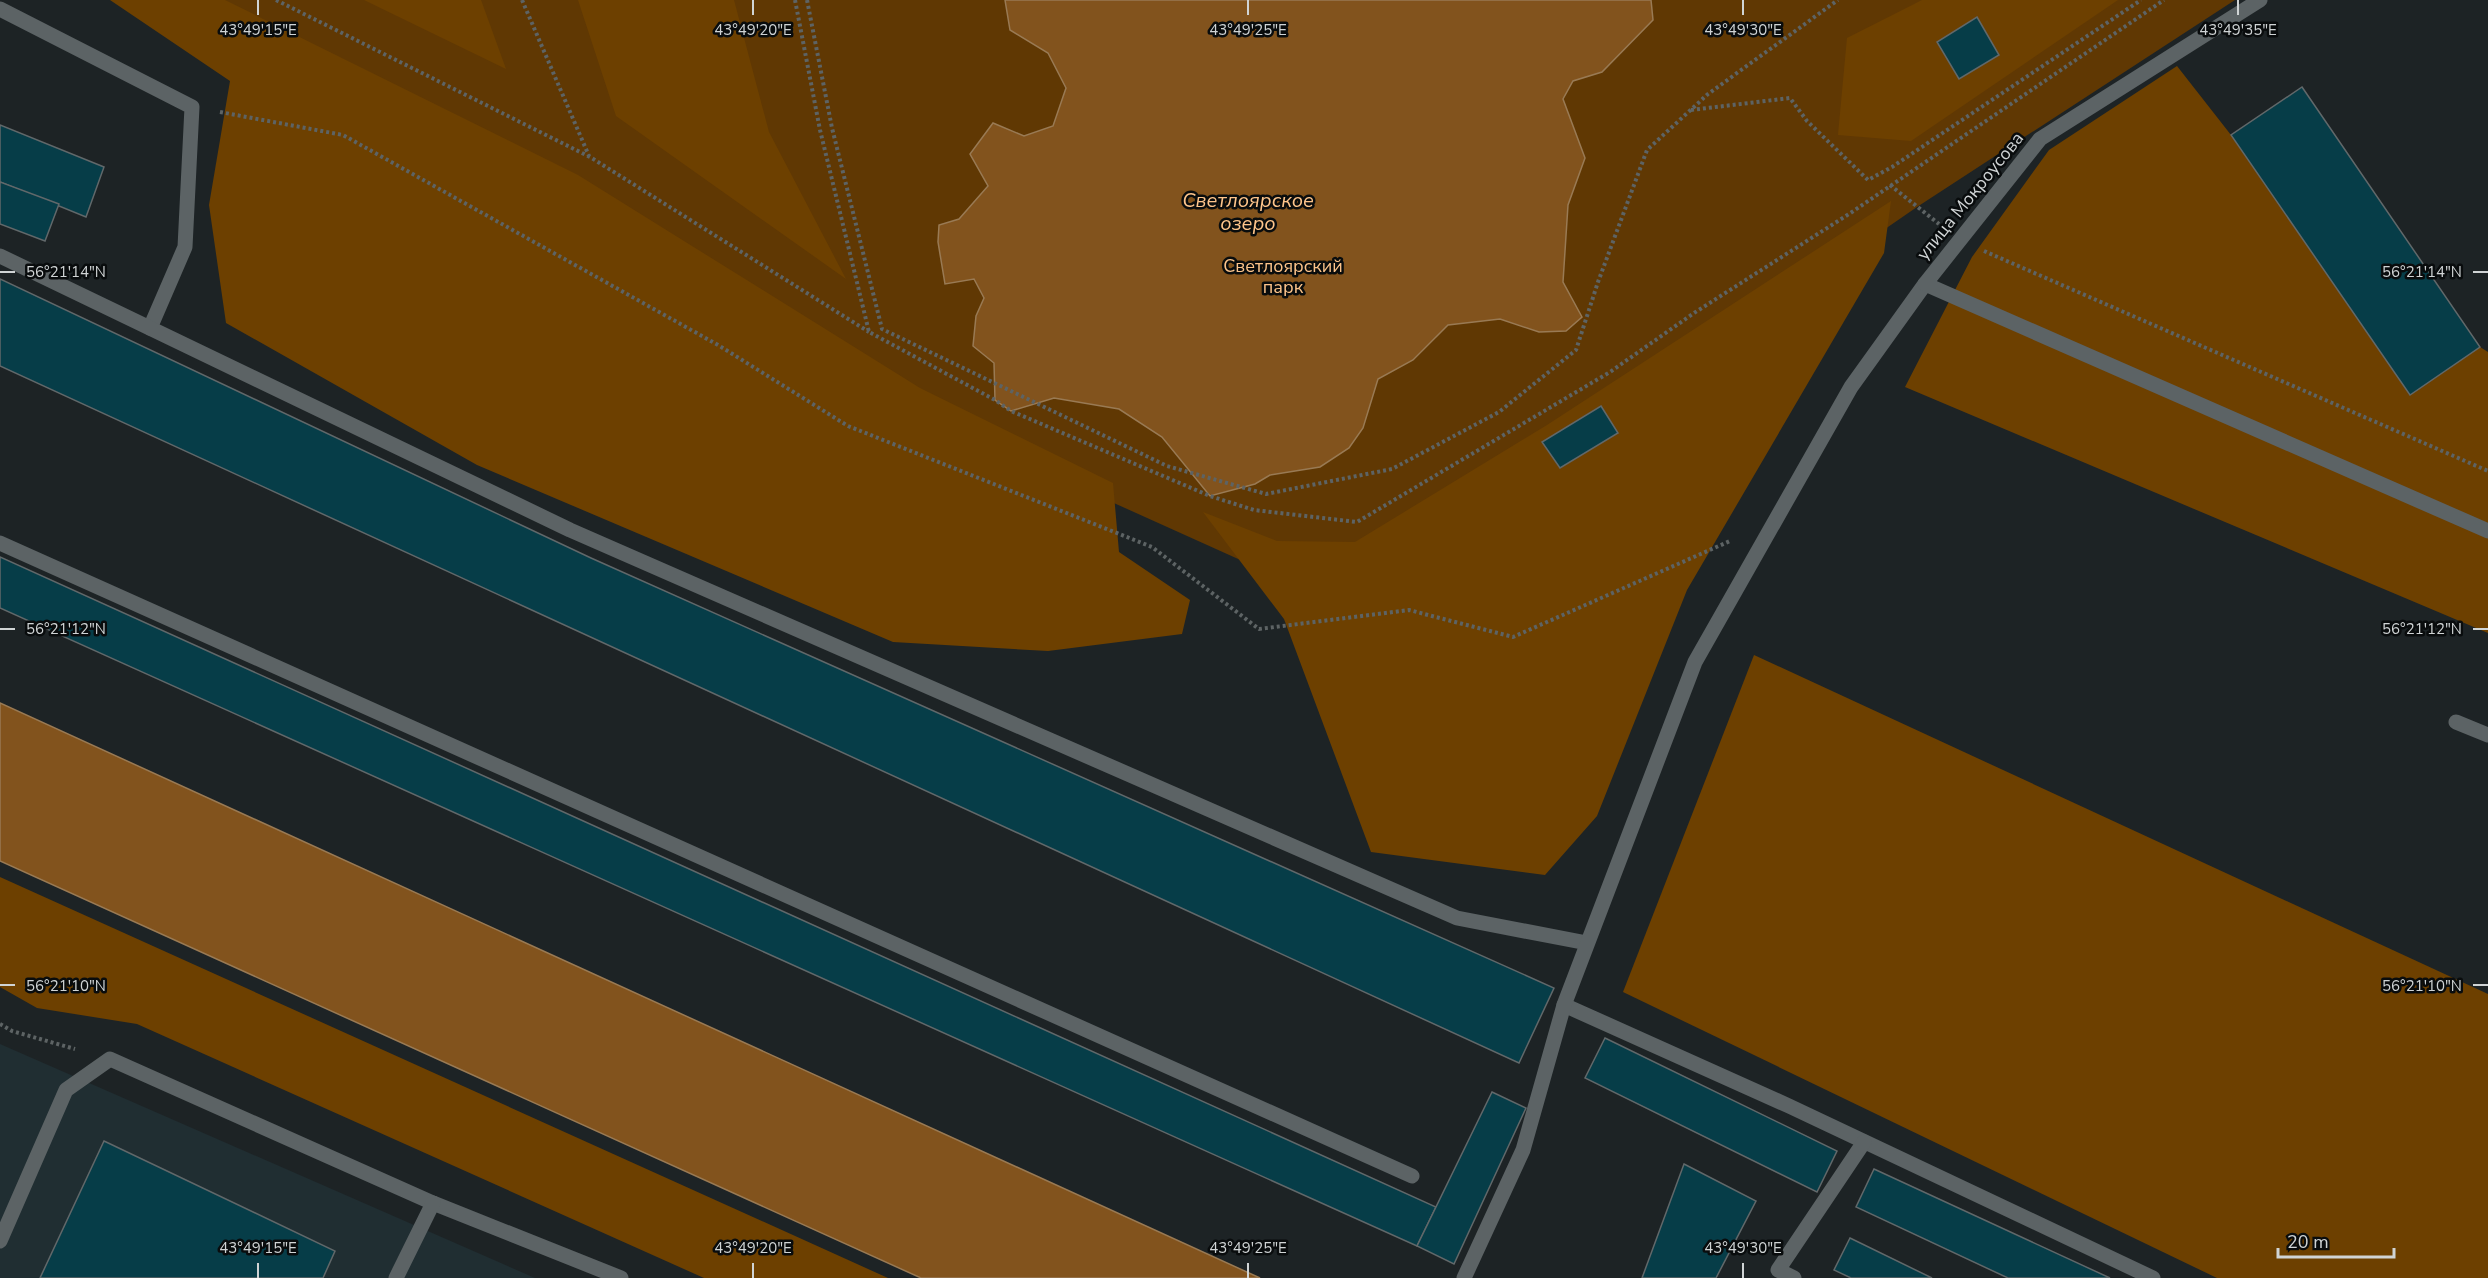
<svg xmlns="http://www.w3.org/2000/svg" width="2488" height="1278" font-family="'Nunito Sans',sans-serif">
<rect width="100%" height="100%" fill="#1d2325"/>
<path fill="#202e32" d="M0,1044l535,234h-535z"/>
<path fill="#603803" d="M184,0h2051l-318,207 -74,51 -536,332 -495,-223z"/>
<g fill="#6d4000">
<path d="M110,0h115l353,175 342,213 193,95 6,69 71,48 -8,34 -134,17 -155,-9 -416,-177 -251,-142 -17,-118 21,-124z"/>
<path d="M364,0h117l25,69z"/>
<path d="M578,0h156l35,132 77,147 -230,-163z"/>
<path d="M1922,0h196l-207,141 -73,-6 9,-97z"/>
<path d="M2177,66l54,69 180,259 69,-47 8,5v281l-583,-246 67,-130 77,-107z"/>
<path d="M1891,201l-7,52 -197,337 -90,226 -52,59 -174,-23 -87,-233 -81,-107 74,29 78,1 192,-117z"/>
<path d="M1754,655l734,339v284h-271l-594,-286z"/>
<path d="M0,877l888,401h-184l-567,-254 -100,-16 -37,-21z"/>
</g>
<g fill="#82531d" stroke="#997a54" stroke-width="1.5">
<path d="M1005,0h646l2,20 -51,52 -29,9 -10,18 22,59 -17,47 -5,77 19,35 -16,14 -27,1 -39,-13 -52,6 -35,35 -35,19 -15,49 -14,20 -29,19 -50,8 -15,9 -45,12 -48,-59 -43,-28 -65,-11 -43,13 -16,-11 -1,-37 -21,-17 3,-30 8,-18 -10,-19 -29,5 -7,-42 1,-17 20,-6 29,-33 -18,-32 23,-31 31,13 29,-10 13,-38 -18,-35 -38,-23z"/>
<path d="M0,703l1260,575h-339l-921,-417z"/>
</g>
<g fill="#063d48" stroke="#61686a" stroke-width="1.5">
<path d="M1977,17l22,38 -40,24 -22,-37z"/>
<path d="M2302,87l178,260 -70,48 -179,-260z"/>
<path d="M0,125l104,42 -18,50 -86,-35z"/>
<path d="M0,182l59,22 -14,37 -45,-17z"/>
<path d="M0,279l591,279 963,430 -35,75 -1519,-697z"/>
<path d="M1601,406l17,27 -58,35 -18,-26z"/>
<path d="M0,557l1436,650 -19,39 -1417,-638z"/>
<path d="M1605,1038l232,113 -20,41 -232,-114z"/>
<path d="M1492,1092l34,16 -72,156 -37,-18z"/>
<path d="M104,1141l231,110 -12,27h-283z"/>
<path d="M1684,1164l72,37 -40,77h-74z"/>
<path d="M1874,1169l236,109h-102l-152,-71z"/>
<path d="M1850,1238l82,40h-81l-17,-8z"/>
</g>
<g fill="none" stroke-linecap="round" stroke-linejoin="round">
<g stroke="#5d6364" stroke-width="4" stroke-dasharray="3 3" stroke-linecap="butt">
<path d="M276,0l314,157 279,175"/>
<path d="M522,0l67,156"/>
<path d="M795,0l25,130 49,202 126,68 16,11 199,85 44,14 103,12 253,-150 84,-59 155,-99 315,-214"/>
<path d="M807,0l25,128 50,201 285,137 99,28 126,-25 107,-57 77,-62 22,-68 49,-132 61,-56 130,-94"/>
<path d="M1691,110l99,-12 17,23 61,59 24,-13 249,-167"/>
<path d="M220,112l123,23 375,210 130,81 304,121 107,82 150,-19 104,27 217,-96"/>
<path d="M1890,185l49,39"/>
<path d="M1984,251l504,220"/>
<path d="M0,1024l12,7 63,18"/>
</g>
<g stroke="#5c6365" stroke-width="15">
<path d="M0,9l192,98 -7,140 -35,81"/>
<path d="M0,256l570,274 887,388 130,25"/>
<path d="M0,543l1412,633"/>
<path d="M2456,722l32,13"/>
<path d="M1564,1005l225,101 364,172"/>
<path d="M0,1241l66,-151 44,-31 323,144 188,75"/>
<path d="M396,1278l37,-75"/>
<path d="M1464,1278l59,-128 41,-145 131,-343 156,-275 74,-103"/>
<path d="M1794,1278l-16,-8 86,-128"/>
</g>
<path stroke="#5c6365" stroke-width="15" d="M2260,0l-220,139 -115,145 563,247"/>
</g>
<path fill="none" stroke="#d0d4d5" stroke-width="2" d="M258,0v15M753,0v15M1248,0v15M1743,0v15M2238,0v15M0,272h15M2473,272h15M0,629h15M2473,629h15M0,985h15M2473,985h15M258,1263v15M753,1263v15M1248,1263v15M1743,1263v15"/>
<g text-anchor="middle" stroke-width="5" stroke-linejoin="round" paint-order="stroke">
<g font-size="18" fill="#d0d4d5" stroke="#090c0d">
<text transform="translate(1970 196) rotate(-51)" y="6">улица Мокроусова</text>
</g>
<g font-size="18" fill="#fdc48a" stroke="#090c0d">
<text x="1283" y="272">Светлоярский<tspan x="1283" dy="21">парк</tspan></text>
</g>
<g font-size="20" font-style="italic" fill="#fec58b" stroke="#090c0d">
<text x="1248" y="207">Светлоярское<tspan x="1248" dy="23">озеро</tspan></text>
</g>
</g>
<g font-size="15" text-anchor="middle" fill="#d0d4d5" stroke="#090c0d" stroke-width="5" stroke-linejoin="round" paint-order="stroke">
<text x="258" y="35">43°49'15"E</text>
<text x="753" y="35">43°49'20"E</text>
<text x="1248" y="35">43°49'25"E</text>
<text x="1743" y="35">43°49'30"E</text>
<text x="2238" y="35">43°49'35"E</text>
<text x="66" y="277">56°21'14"N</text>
<text x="2422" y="277">56°21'14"N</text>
<text x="66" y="634">56°21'12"N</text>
<text x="2422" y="634">56°21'12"N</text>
<text x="66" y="991">56°21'10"N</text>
<text x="2422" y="991">56°21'10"N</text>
<text x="258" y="1253">43°49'15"E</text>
<text x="753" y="1253">43°49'20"E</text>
<text x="1248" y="1253">43°49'25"E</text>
<text x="1743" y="1253">43°49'30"E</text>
</g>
<path d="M2278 1248v9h116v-9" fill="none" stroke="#d0d4d5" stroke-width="3"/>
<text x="2287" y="1248" font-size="18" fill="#d0d4d5" stroke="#090c0d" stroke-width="4.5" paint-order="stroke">20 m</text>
</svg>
